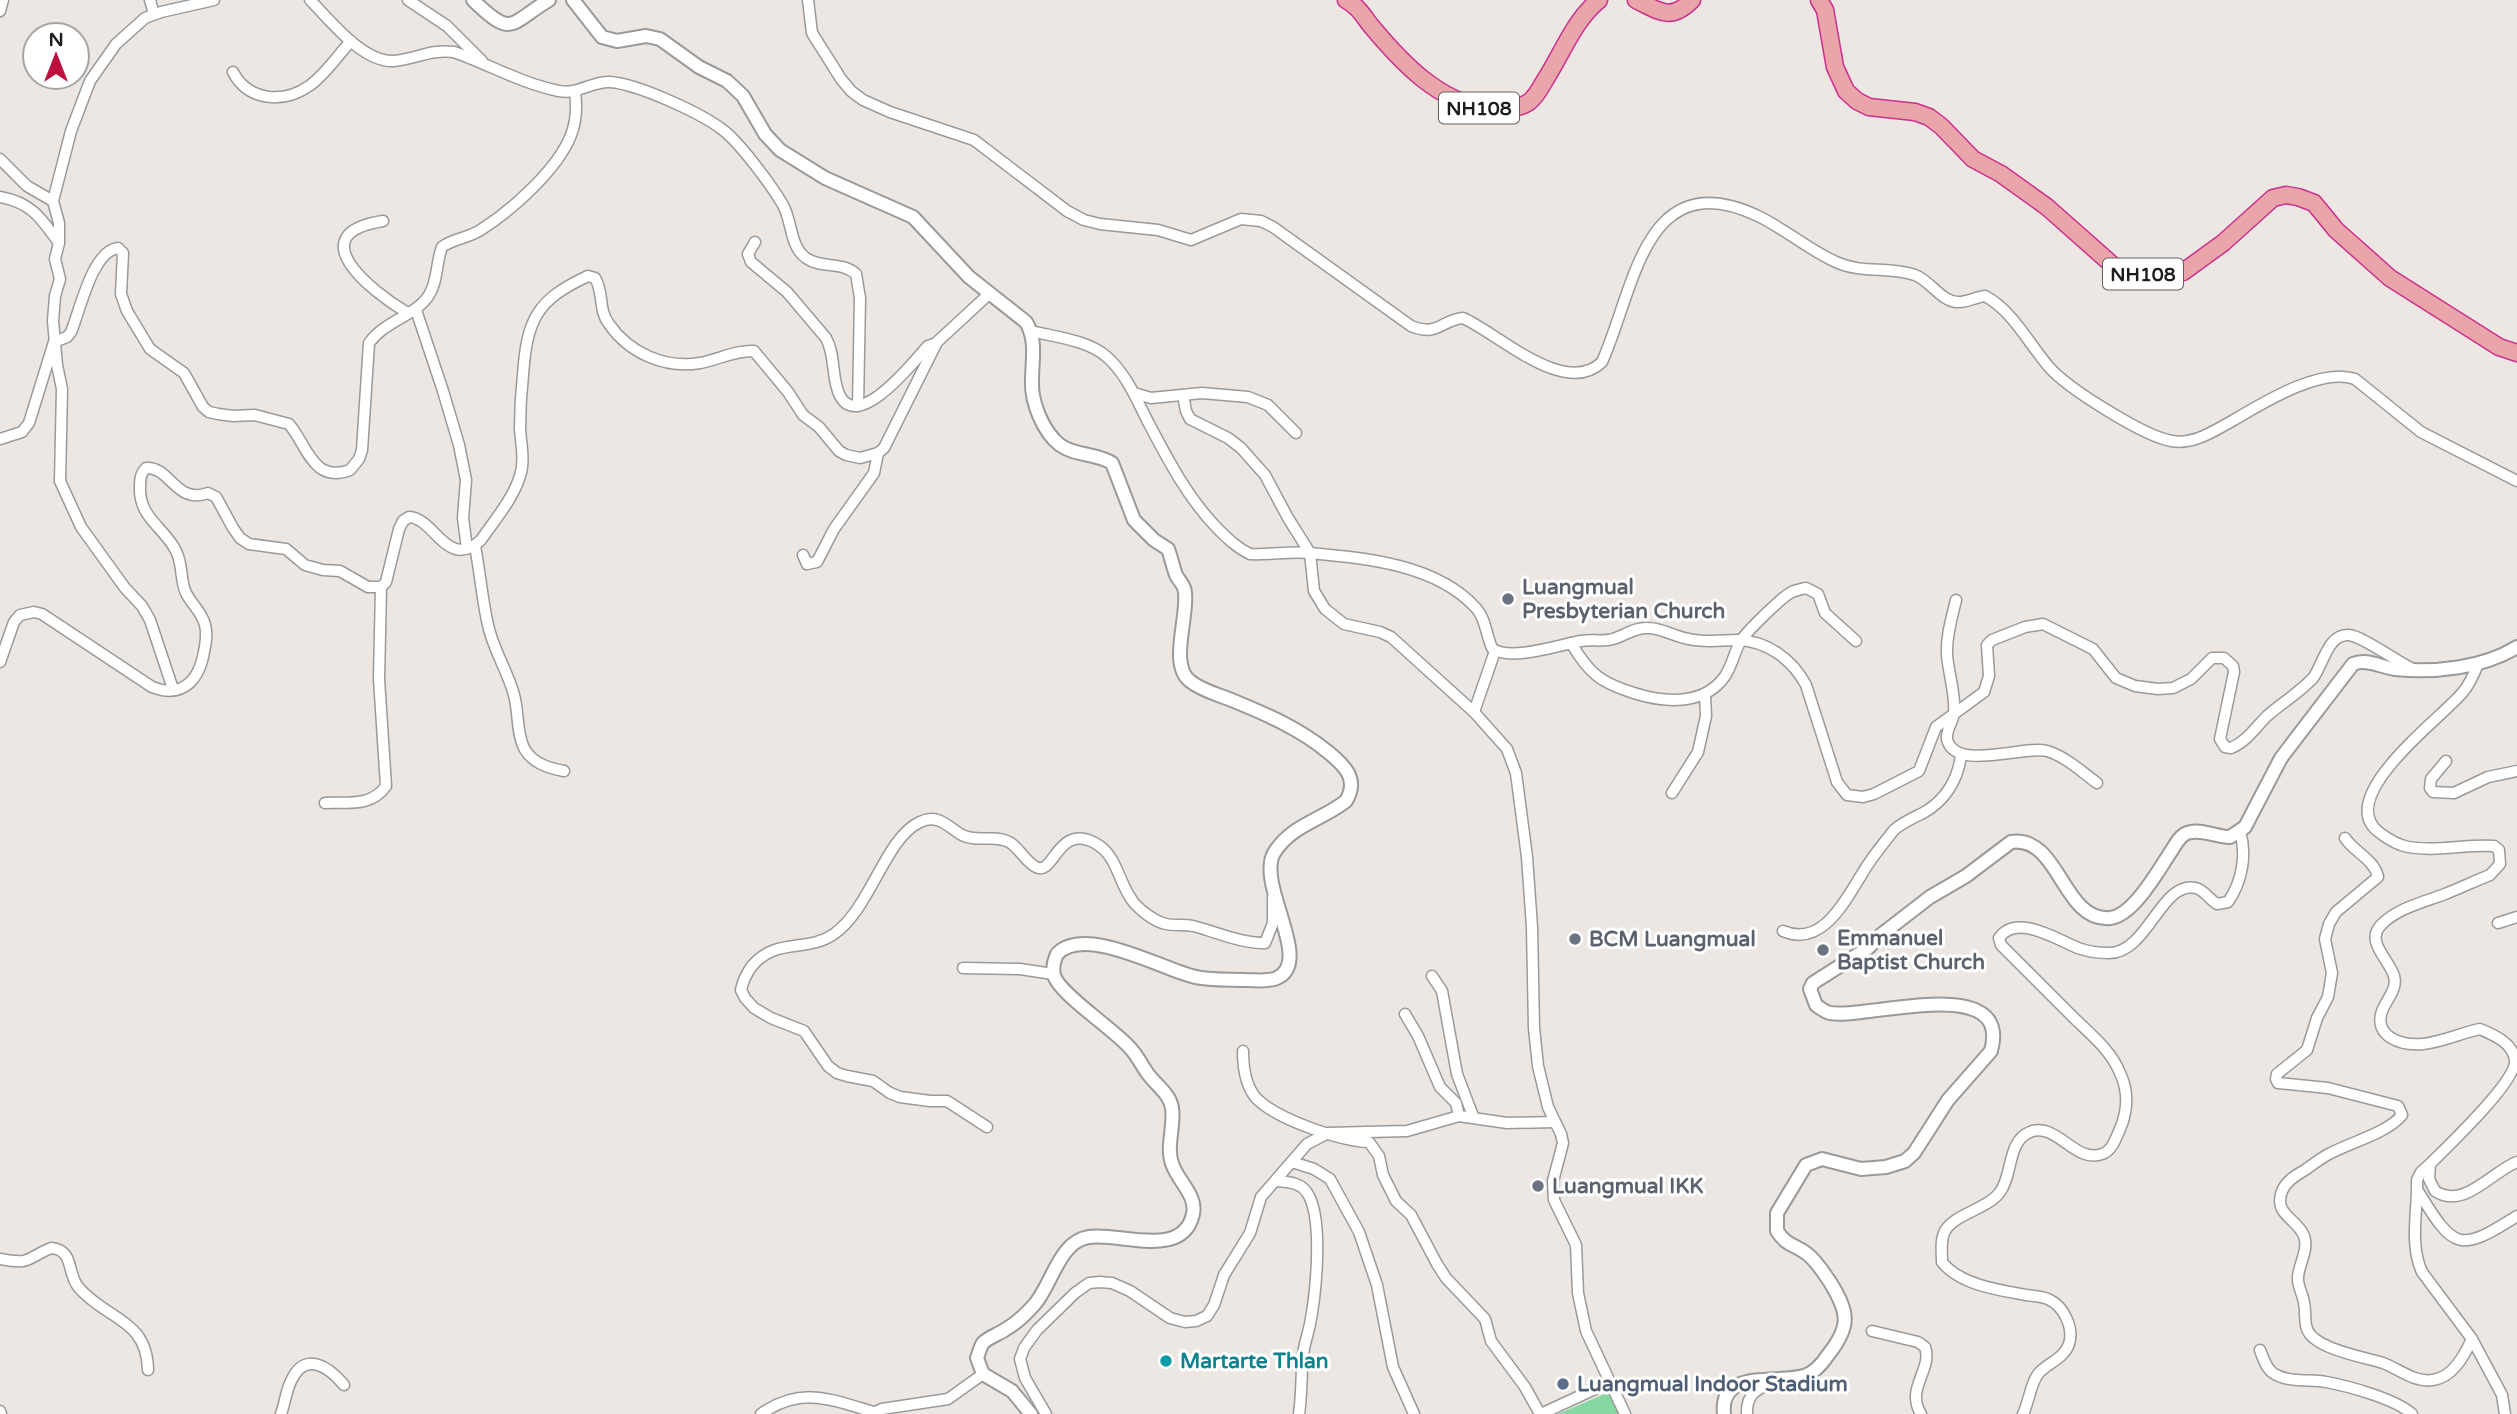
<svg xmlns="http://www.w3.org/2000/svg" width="2517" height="1414" font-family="'Varela Round',sans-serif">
<rect width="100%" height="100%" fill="#ede7e3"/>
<path fill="#86d7a2" d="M1609,1392l10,22h-61z"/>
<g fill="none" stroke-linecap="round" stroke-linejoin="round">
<defs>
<g id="minor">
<path d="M150,0l4,14"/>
<path d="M310,0c20,20 53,63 84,61 22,-2 36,-12 60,-9 34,12 69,32 105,39 18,4 33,-10 51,-9 28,2 91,31 113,48 18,14 48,55 60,75 9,16 7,42 23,53 15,11 36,3 50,16l4,24 -2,108"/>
<path d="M408,0l39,26 35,35"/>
<path d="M808,0l4,33 29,46 10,12 12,9 27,12 84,28 93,71 17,9 16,4 58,6 33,10 50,-21 20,2 12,6 138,99c27,11 30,-6 52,-8 36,16 102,80 139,44 33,-73 42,-200 156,-146 27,13 51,34 78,46 26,12 53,4 79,13 16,6 27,28 44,27 9,0 17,-5 26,-6 28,15 44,48 64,71 18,21 96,70 123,74 21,4 42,-10 60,-20 31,-18 88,-54 123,-42l66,53 96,49"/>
<path d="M0,11l3,-11"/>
<path d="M233,72c15,29 50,32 76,14 16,-11 29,-31 42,-45"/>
<path d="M0,159l27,27 26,15"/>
<path d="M0,197c32,6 41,21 59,46"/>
<path d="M383,221c-84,13 -12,70 23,91"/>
<path d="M755,242l-7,12 3,8 36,30 39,46c10,18 5,41 14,58 19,36 75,-36 88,-50l6,-2"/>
<path d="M416,310l27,81 16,54 7,35 -3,38 4,30"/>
<path d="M1031,331c24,6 57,9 76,26 19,17 29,41 40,63 20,38 40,77 70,108 10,10 20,20 33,26 20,1 41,-3 60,-1 55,5 126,11 166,55 10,11 10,27 16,40 17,14 67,-3 89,-7 10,-2 21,1 32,-2 11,-3 22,-12 35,-11 14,0 27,9 41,11 16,4 33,1 49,1 29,1 54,19 68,45l31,97 10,13 16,2 11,-3 45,-23 17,-44 48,-35 5,-16 -2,-31 5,-5 33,-13 18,-3 50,25 23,29 19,8 23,3 15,-1 18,-9 21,-21h12l9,8 1,6 -14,67 5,8 6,1c15,-6 25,-21 36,-32 15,-13 33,-24 46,-38 10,-13 15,-45 36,-43 13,1 47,26 62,33"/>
<path d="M1134,393l17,5 51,-5 46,4 20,8 28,28"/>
<path d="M1183,395l3,16 4,8 38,19 13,10 24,27 23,43 22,35 4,38 11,18 19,15 36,8 11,5 83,75"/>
<path d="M0,439l22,-7 7,-9 25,-81 13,-5 4,-5c9,-21 21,-81 47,-84l5,5 -2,41 6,17 23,38 34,24 19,34 6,5 9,2 15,2 22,-1 34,9c18,21 24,60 61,46l9,-11 3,-9 7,-107c17,-23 48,-28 60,-48 9,-14 7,-33 13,-48 12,-9 28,-9 40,-18 30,-19 76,-60 89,-94 6,-15 6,-28 4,-43"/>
<path d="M475,546c5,26 7,53 13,79 5,24 20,47 26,70 5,17 2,37 10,53 8,15 24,20 40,23"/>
<path d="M803,555l4,9 10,-2 17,-33 40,-56 4,-20"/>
<path d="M1956,600c-4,17 -10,36 -9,54 1,19 9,40 7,59 -1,9 -8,16 -7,26 7,33 77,6 100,12 18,5 35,21 50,32"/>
<path d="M1571,643c19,32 30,40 66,51 30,9 68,11 88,-18 7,-10 9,-23 15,-34 6,-10 40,-43 50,-49 5,-3 11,-4 16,-5l12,6 7,19 31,28"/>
<path d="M1495,651l-21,61 33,37 9,24 11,84 5,70 2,101 4,38 10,41 13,27 2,9 -10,38 1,19 22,45 2,48 8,38 39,83"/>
<path d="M0,662l14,-40 6,-7 14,-3 8,2 110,73c3,1 6,2 10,3 24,4 36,-12 41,-33 2,-11 5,-21 2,-32 -3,-13 -13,-20 -19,-32 -6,-12 -3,-29 -10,-42 -11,-23 -37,-33 -36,-63 0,-8 0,-14 6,-20 24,-2 30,37 62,25l8,4 17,31 7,10 9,6 37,5 19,16 18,5 17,1 28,16h13l5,-5 13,-53 4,-8 6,-4c26,1 38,54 72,23 13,-19 32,-41 39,-64 5,-15 1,-32 0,-47 0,-19 1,-36 3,-54 4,-55 13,-75 65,-99l7,2c9,14 3,32 14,46 20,29 56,45 91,39 17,-3 36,-13 54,-12l34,41 15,23 16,12 20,24 7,4 14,3 18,-5 6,-5 53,-106 52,-48"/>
<path d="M2478,664c-4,10 -8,20 -15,28 -20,25 -132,106 -83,141 8,6 18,12 28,14 28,5 57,-3 86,-1l5,4 1,14 -10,11c-15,6 -30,13 -45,19 -21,8 -47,14 -63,30 -18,17 7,35 12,52 4,13 -8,24 -12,35 -9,26 20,35 41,33 19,-2 38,-11 57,-15 14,6 33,14 35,31 2,21 -68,87 -85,104l-1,15 6,12c29,19 56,-19 82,-29"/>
<path d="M173,689l-23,-69 -8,-14 -17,-18 -44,-61 -21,-46 2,-92 -5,-24 -4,-44 2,-25 5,-17 -5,-20 4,-16v-20l-6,-22 18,-70 19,-50 26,-37 29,-26 16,-6 53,-12"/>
<path d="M2446,761l-15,18 -1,9 3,4 21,1 34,-16 29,-6"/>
<path d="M1672,793l26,-41 8,-36 -1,-20"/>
<path d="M325,803c24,-1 46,4 61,-17l-7,-107 2,-92"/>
<path d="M2345,838c9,14 30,22 33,39l-42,35 -7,12 -4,15 7,34 -4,24 -11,21 -10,32 -30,24 -1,5 2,4 50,5 70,18 4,9c-14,18 -54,28 -75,40 -7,4 -15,10 -22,15 -9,5 -19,11 -23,21 -9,24 15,27 22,45 5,14 -5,27 -6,41 -1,9 5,17 6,26 2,8 0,18 3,26 7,20 57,28 76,34 16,6 32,20 50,17 20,-3 31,-24 39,-41"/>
<path d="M2498,923l19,-6"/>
<path d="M1783,931c39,17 62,-30 79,-57 9,-16 21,-30 32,-44 9,-8 19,-12 29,-17 22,-12 35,-33 38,-58"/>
<path d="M963,968l57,1 33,5"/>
<path d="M1432,976l10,15 15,83 16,42"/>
<path d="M1405,1014l13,22 22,51 16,16 3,13"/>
<path d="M1243,1051c0,16 2,34 13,47 20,21 84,43 113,44l10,14 4,19 13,26 15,14 26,49 9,14 39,41 6,22 34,46 15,27"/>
<path d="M987,1127l-40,-26h-17l-30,-4 -10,-4 -17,-12 -26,-5 -10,-3 -9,-7 -24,-35 -33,-13 -17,-10 -9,-10 -4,-8c2,-10 5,-16 11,-24 24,-29 55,-13 82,-32 37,-26 51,-96 86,-112 18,-9 28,5 42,13 15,8 32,-1 47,7 11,6 16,20 27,25 18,10 21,-44 59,-24 24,13 23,42 40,61 7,8 21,18 31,20 9,2 18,0 27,2 24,6 46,17 72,17l8,-20v-26"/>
<path d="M1292,1162l22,7 16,10 29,53 18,53 16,82 21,47"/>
<path d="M2430,1164l-9,8 -4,8c1,30 -8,64 5,92l50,67 30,56 3,19"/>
<path d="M1277,1181c13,1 26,2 32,15 14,27 7,97 1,128 -2,10 -6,21 -7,31 -2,20 -1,39 -4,59"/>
<path d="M2418,1191c36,59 41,62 99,25"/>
<path d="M0,1259c31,6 25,0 51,-11 24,2 15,25 28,40 28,32 68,31 69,82"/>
<path d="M1872,1331l46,11 7,5c8,23 -20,41 -4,67"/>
<path d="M2260,1350c3,8 6,18 13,23 14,10 38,6 53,9 22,4 70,17 86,32"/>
<path d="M0,1411l1,3"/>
<path d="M281,1414c4,-11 5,-23 10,-33 14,-31 38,-14 53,4"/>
<path d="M761,1414c40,-28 69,-15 112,-2"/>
<path d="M870,1414l12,-5 66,-10 35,-25"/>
<path d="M1046,1414l-21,-36 -5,-19 4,-11 13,-18 38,-37 14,-10 11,-1 12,1 18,8 40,27 15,4 11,-1 11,-5 7,-11 10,-30 26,-42 11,-36 46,-53 21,-11 79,-2 52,-15 48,7 48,-1"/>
<path d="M1541,1414l69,-32"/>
<path d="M1747,1414c-1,-21 11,-25 28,-33"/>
<path d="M2023,1414c6,-12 7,-29 15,-40 9,-11 26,-15 31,-30 5,-16 -5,-38 -21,-45 -7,-3 -15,-3 -22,-4 -27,-5 -66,-10 -84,-33 0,-9 -2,-22 3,-31 9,-17 43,-22 55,-39 13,-17 7,-51 30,-60 26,-11 45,32 72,22 10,-3 14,-16 18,-25 8,-19 9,-37 0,-56 -9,-23 -30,-39 -47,-56 -24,-24 -48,-48 -72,-72l-2,-7c17,-25 57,1 79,10 8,3 22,5 31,5 39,0 52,-73 87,-65 8,2 14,12 21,16l11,-2c14,-20 19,-47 12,-71"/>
</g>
<g id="tertiary">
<path d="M473,0c40,39 36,24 76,0"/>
<path d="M573,0l29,37 15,4 29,-5 14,3 39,28 28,14 16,15 22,38 15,16 45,28 88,39 56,60 57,45c11,18 6,38 6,59 -1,21 11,51 28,64 15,11 36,8 52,18l22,57 20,20 14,9c3,8 5,18 8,26 3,6 9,10 9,18 3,25 -16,72 5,88 12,10 30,14 44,20 34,14 66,28 94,51 17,14 31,27 18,49 -24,19 -55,24 -72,52 -18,31 40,109 3,125 -9,4 -21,2 -31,2 -17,-1 -37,1 -54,-4 -32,-8 -107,-51 -135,-22 -3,7 -5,14 -3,21 4,18 61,55 76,73 7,7 12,18 18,26 8,11 22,20 24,34 3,19 -7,40 1,58 6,16 24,30 20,48 -10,46 -74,18 -104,23 -30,4 -37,48 -55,68 -8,9 -17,18 -28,24 -7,5 -17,8 -23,14 -3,4 -4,10 -6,15l6,16 29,17 19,23"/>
<path d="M1724,1414c-5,-45 52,-30 80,-38 10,-3 18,-12 24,-21 23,-29 21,-42 2,-73 -7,-10 -14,-22 -24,-29 -13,-9 -20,-8 -29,-22v-18l29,-48 16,-6 39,10 25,-2 19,-6 9,-8 34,-53 43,-49c22,-80 -127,-31 -161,-38 -5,-1 -10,-5 -14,-8l-6,-16 3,-6 55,-35 14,-14 48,-37 36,-21 45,-34c49,-7 51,80 99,76 23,-2 48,-47 60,-65 5,-7 9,-17 17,-20 13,-5 29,4 43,4l15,-10 36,-69 72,-94c13,-6 28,3 42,5 40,4 88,-1 122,-22"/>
</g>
<g id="trunk">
<path d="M1346,0c13,7 17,16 26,27 31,37 66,74 115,82 12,2 32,0 42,-7 7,-5 12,-15 16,-22 17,-26 29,-60 54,-80"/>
<path d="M1636,0c23,11 35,22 56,0"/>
<path d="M1819,0l6,10 10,57 11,24 11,10 12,6 46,5 14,5 12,9 32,33 28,15 46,33 70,62 41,8 12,-1 13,-4 40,-29 50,-45 13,-3 12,2 16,6 22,27 54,48 109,69 18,6"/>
</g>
</defs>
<use href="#minor" stroke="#9a9a9a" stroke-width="13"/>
<use href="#tertiary" stroke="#9a9a9a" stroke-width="16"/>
<use href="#trunk" stroke="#cb308f" stroke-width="19"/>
<use href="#minor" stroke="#fff" stroke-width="10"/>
<use href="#tertiary" stroke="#fff" stroke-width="12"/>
<use href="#trunk" stroke="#eaa5aa" stroke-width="16"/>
</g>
<g fill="#6b7280" stroke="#fff" stroke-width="2.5">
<circle cx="1508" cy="599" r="7"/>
<circle cx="1575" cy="939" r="7"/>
<circle cx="1823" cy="950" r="7"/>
<circle cx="1538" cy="1186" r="7"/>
</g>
<circle fill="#0f9aa8" stroke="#fff" stroke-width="2.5" cx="1166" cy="1361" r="7"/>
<circle fill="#5c6f8a" stroke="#fff" stroke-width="2.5" cx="1563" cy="1384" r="7"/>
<g text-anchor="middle" stroke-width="6" stroke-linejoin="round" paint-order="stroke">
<g fill="#fff" stroke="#616161" stroke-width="2">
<rect x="1439" y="92.5" width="80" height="31" rx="5"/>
<rect x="2103" y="258.5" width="80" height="31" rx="5"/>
</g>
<g font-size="19" font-weight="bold" fill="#1d1d1d">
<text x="1479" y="115">NH108</text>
<text x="2143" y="281">NH108</text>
</g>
<g font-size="21" font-weight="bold" fill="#5b616d" stroke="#fff" text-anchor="start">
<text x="1522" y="594">Luangmual<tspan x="1522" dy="24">Presbyterian Church</tspan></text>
<text x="1837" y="945">Emmanuel<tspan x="1837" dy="24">Baptist Church</tspan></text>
<text x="1589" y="946">BCM Luangmual</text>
<text x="1552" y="1193">Luangmual IKK</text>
</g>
<g font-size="21" font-weight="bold" fill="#0d838f" stroke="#fff" text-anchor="start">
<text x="1180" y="1368">Martarte Thlan</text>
</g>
<g font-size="21" font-weight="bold" fill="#4e5e75" stroke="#fff" text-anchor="start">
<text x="1577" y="1391">Luangmual Indoor Stadium</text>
</g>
</g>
<g transform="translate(56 56)"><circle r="33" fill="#ffffff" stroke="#a5a5a5" stroke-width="2"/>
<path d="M0-5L12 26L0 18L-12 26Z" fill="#bb0e3c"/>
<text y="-10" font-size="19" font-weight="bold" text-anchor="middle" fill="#1d1d1d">N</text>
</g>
</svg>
